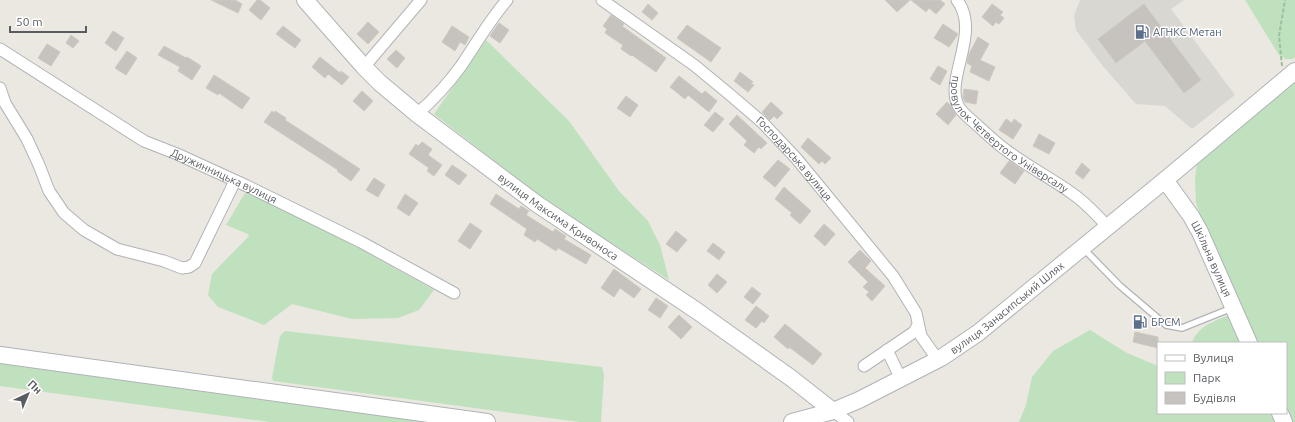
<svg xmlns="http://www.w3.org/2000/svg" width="1295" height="422" font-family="Ubuntu,sans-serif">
<rect width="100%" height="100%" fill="#eae8e0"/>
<path fill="#d9d7d2" d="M1080,0h104l-13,9 64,86 -43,34 -27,-23 -29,-2 -34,-39 -26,-35 -2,-14z"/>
<g fill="#bfe1be">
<path d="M1245,0h50v57l-2,2h-7l-7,-4z"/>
<path d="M486,40l83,81 50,70 29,30 12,24 9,35 -119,-76 -116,-90z"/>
<path d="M1295,82v340h-276l7,-17 6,-28 21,-26 37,-21 37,23 31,13v47h128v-70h-94c5,-19 33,-26 49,-32l-36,-83 -9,-25 -1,-24 2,-16z"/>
<path d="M245,193l44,16 145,81 -15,20 -21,8 -46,1 -60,-15 -28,21 -46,-18 -10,-12 4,-21 37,-38 -1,-2 -22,-9z"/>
<path d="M285,331l317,36 2,8 -3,47h-21l-307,-41 -1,-4 8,-41z"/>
<path d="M0,363l22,3 415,56h-167l-270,-36z"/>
</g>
<g fill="#c6c2bd" stroke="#cec9bf">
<path d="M211,0h24l7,4 -4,9z"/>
<path d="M257,0h3l10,8 -9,12 -12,-10z"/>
<path d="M885,0h25l-13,12z"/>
<path d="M911,0h29l5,4 -9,10 -7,-6 -3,4z"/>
<path d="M648,4l10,9 -6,7 -10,-8z"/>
<path d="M992,4l11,8 -3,3 4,3 -5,6 -3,-2 -3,4 -11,-9z"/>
<path d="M1144,4l57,76 -17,13 -39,-52 -29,22 -18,-24z"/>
<path d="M611,15l13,9 -2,2 44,32 -10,14 -24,-17 -1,1 -10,-7 2,-4 -18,-12 2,-4 -4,-3z"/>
<path d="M368,22l11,10 -11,12 -11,-10z"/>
<path d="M499,23l10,7 -9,13 -10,-7z"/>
<path d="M943,24l15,10 -9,13 -15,-9z"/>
<path d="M687,25l34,23 -10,14 -34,-24z"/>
<path d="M283,26l18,14 -6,8 -19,-14z"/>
<path d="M452,26l17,11 -4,8 -5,-3 -5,9 -13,-9z"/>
<path d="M113,31l11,7 -8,13 -11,-8z"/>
<path d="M71,35l8,6 -6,7 -7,-5z"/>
<path d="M978,37l11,7 -9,16 15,7 -6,14 -19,-9 2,-6 -5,-3 2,-9z"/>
<path d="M47,44l13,8 -9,14 -13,-8z"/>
<path d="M164,46l22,12 1,-1 14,9 -9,14 -14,-9 2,-4 -22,-12z"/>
<path d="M396,50l9,8 -8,10 -10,-9z"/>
<path d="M127,51l10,7 -11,17 -11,-7z"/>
<path d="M320,57l20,16 1,-2 8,6 -7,8 -14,-11 -3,4 -13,-11z"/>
<path d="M938,66l9,5 -7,14 -10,-6z"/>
<path d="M740,72l13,10 -2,2 3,1 -6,7 -14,-11z"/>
<path d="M214,75l36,23 -8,11 -23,-16 -1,2 -12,-7z"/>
<path d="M679,76l23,18 3,-3 12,10 -8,11 -21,-17 -3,4 -15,-12z"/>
<path d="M964,89l14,2 -2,13 -11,-2 -2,-5z"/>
<path d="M362,91l11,10 -9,10 -11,-10z"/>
<path d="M626,96l12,9 -8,12 -13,-9z"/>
<path d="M771,102l12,11 -6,6 -3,-3 -4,4 -8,-8z"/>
<path d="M947,102l4,4 5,9 -8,10 -12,-11z"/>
<path d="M272,111l2,2 1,-2 11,7 -1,2 75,49 -9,12 -14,-10 1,-1 -74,-48z"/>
<path d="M715,112l9,7 -11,13 -9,-7z"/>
<path d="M737,115l30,28 -6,6 -2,-2 -5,6 -10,-8 3,-4 -18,-17z"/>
<path d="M1006,119l6,4 2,-4 8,6 -9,14 -14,-9z"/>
<path d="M1039,134l16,9 -6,11 -16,-8z"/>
<path d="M808,138l23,20 -6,6 -3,-3 -3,3 -18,-17z"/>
<path d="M422,142l10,7 -4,6 14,10 -8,11 -7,-5 2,-3 -20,-14 7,-10 2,2z"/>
<path d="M778,160l12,9 -15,18 -12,-10z"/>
<path d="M1009,161l15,10 -9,13 -15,-11z"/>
<path d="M1082,163l8,7 -7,9 -8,-6z"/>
<path d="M452,165l15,10 -8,10 -14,-10z"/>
<path d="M374,178l11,7 -7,12 -12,-7z"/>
<path d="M784,187l27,24 -11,13 -10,-9 2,-2 -17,-14z"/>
<path d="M405,194l13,9 -9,13 -12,-8z"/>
<path d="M496,194l23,15 2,-3 8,5 -3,4 27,17 2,-3 11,7 -2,3 27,16 -5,9 -28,-16 -2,3 -19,-12 -2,3 -11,-7 3,-6 -37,-25z"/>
<path d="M470,223l12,8 -12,18 -12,-8z"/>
<path d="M824,224l11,10 -10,12 -11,-10z"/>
<path d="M676,231l11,9 -10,12 -11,-8z"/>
<path d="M713,243l12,9 -6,8 -12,-9z"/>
<path d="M860,250l11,11 -6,7 20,18 -13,15 -6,-6 3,-3 -6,-5 5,-5 -20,-20z"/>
<path d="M614,269l27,20 -7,9 -14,-10 -6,9 -13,-9z"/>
<path d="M717,274l10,8 -10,11 -9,-8z"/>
<path d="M752,287l9,7 -8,10 -9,-7z"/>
<path d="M656,298l12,8 -8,12 -12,-8z"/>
<path d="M756,306l13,10 -5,7 -2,-2 -6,7 -11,-8z"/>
<path d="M679,315l13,12 -11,12 -13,-12z"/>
<path d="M785,324l37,30 -9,11 -24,-18 -1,2 -14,-12z"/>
<path d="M1135,332l23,5v11l-25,-6z"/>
</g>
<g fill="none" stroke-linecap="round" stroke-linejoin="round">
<defs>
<path id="lane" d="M1083,248l36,37 47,40 16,3 50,-20"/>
<g id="street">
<path id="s1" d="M602,0l92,65 34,28 34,29 34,36 97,118 23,37 5,23 17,24"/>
<path id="s2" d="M957,0c25,33 -14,80 2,107 4,7 13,13 19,19 9,8 18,17 28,24 21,16 45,28 67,44 13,9 24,21 35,33"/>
<path id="s3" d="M0,49l144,92 33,13 70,32 114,56 93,51"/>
<path d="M364,67l57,-67"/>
<path d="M0,88l5,15 22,36 12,26 10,26 15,22 20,17 33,19 47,12 18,7 7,-1 6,-4 40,-82"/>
<path d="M417,114c16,-14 31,-30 44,-48 15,-22 28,-45 46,-66"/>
<path d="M887,350l14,29"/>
<path d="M864,366l50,-34 4,-7"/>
<path d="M833,411l15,11"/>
</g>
<g id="secondary">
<path id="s4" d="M305,0l59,67 16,16 37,31 120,90 160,107 94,67 42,33"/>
<path id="s5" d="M1165,180l26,36 9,16 49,111"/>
<path d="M0,355l487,67"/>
<path d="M1280,413l4,9"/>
<path id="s6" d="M792,422l41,-11 26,-11 82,-42 37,-25 187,-153 130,-109"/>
</g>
</defs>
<use href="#lane" stroke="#b1b3b7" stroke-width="8"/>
<use href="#street" stroke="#b1b3b7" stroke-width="13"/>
<use href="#secondary" stroke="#b0b3b7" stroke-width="18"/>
<path stroke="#98c1a2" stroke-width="2" stroke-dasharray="4 2" stroke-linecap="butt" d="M1282,66l-3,-30 6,-36"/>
<use href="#lane" stroke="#fff" stroke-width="5.5"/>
<use href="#street" stroke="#fff" stroke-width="11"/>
<use href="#secondary" stroke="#fff" stroke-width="16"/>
</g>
<defs>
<symbol id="fuel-bare" viewBox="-9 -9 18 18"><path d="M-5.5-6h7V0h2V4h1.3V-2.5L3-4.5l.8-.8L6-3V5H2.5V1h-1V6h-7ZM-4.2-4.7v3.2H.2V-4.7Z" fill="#5c6f8a" stroke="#fff" stroke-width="2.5" paint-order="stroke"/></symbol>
</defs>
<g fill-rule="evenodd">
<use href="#fuel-bare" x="1132" y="22" width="20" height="20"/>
<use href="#fuel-bare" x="1130" y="312" width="20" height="20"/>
</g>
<g text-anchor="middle" stroke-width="3" stroke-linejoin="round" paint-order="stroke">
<g font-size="11" fill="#4e5e75" stroke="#fff" text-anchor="start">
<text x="1153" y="36">АГНКС Метан</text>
<text x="1151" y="326">БРСМ</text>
</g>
<g font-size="11" fill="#595c60" stroke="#fff">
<text dy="4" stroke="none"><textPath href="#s2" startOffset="163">провулок Четвертого Універсалу</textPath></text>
<text dy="4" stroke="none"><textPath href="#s1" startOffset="250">Господарська вулиця</textPath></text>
<text dy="4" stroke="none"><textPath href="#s3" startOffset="258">Дружинницька вулиця</textPath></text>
<text dy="4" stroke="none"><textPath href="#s4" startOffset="335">вулиця Максима Кривоноса</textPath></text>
<text dy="4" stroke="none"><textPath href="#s5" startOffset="92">Шкільна вулиця</textPath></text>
<text dy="4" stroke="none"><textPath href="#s6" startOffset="246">вулиця Занасипський Шлях</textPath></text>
</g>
</g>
<rect x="1157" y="342" width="130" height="72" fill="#ffffff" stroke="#bdbebf"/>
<rect x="1165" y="355" width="20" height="6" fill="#ffffff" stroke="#bdbebf"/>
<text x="1193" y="362" font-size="12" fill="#595c60">Вулиця</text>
<rect x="1165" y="372" width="20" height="12" fill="#bfe1be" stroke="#bdbebf"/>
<text x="1193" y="382" font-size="12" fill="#595c60">Парк</text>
<rect x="1165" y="392" width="20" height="12" fill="#c6c2bd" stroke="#bdbebf"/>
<text x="1193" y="402" font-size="12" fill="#595c60">Будівля</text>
<g transform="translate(28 394) rotate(44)" stroke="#ffffff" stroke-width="3" paint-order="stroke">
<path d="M0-3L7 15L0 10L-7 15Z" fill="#595c60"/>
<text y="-6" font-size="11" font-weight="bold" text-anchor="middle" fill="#595c60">Пн</text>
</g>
<path d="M10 26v6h76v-6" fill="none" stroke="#595c60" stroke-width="2"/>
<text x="16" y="26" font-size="12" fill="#595c60" stroke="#ffffff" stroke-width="3" paint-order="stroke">50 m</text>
</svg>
